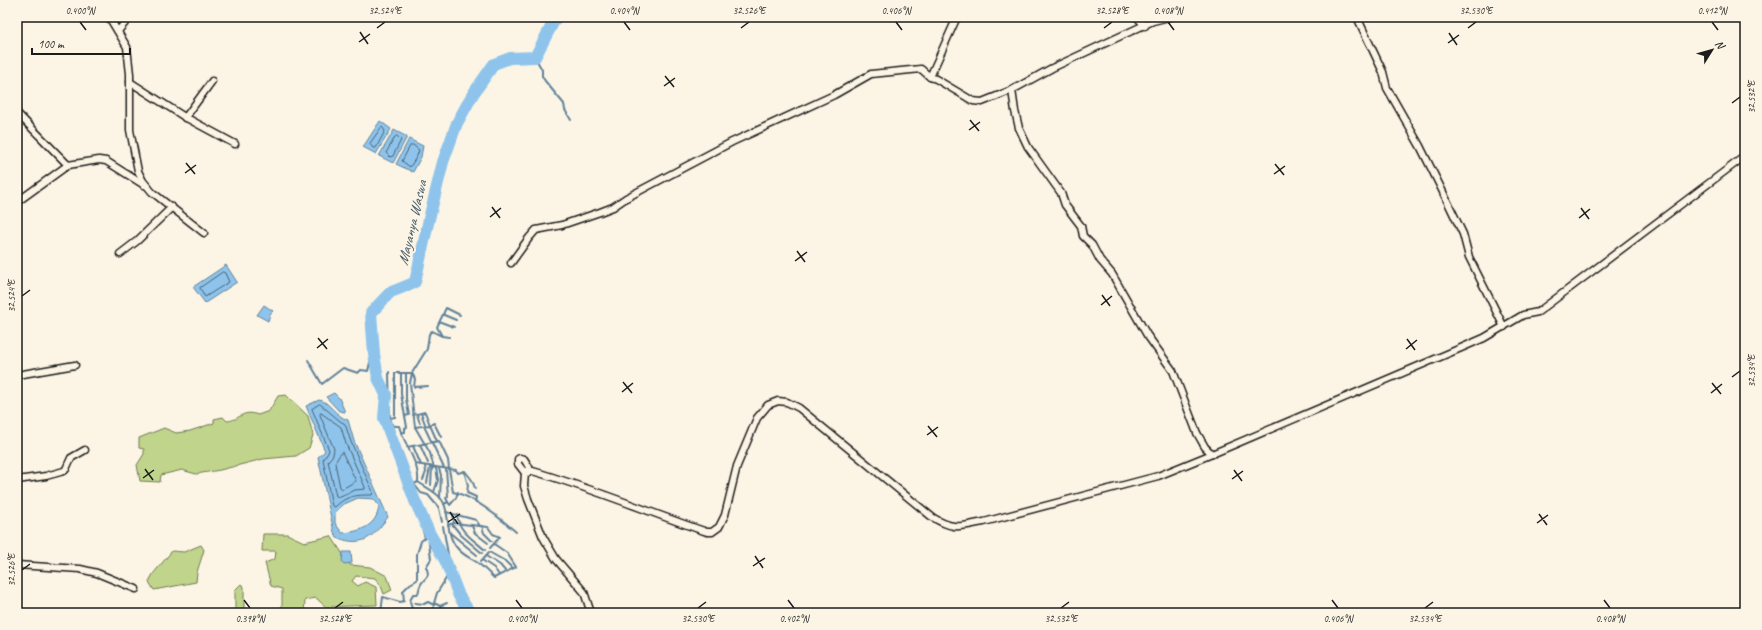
<svg xmlns="http://www.w3.org/2000/svg" width="1762" height="630" font-family="Caveat,sans-serif">
<rect width="100%" height="100%" fill="#fcf5e5"/>
<filter id="ink" filterUnits="userSpaceOnUse"><feTurbulence type="fractalNoise" baseFrequency=".025" numOctaves="2"/><feDisplacementMap in="SourceGraphic" scale="8" xChannelSelector="R" yChannelSelector="G"/><feConvolveMatrix kernelMatrix="1 2 1 2 8 2 1 2 1" color-interpolation-filters="sRGB"/></filter>
<g filter="url(#ink)">
<g fill="#c0d58b" stroke="#6e7854">
<path d="M286,395l22,21 5,19 -4,13 -13,8 -33,3 -43,11 -24,4 -14,-4 -21,5 -1,7 -20,-1 -3,-16 7,-11v-5l-5,-1v-10l25,-10 12,5 14,-2 24,-8v-4l9,-2 4,4c14,-1 14,-12 31,-6l11,-4 9,-15z"/>
<path d="M263,534h24l17,8 27,-6 19,29 20,2 17,9 5,14 -8,4 -3,-8 -6,-8 -19,-2 -4,5 6,5 7,-4 11,5 1,18 -51,2 -10,-9 -11,2 -1,13h-27l5,-5v-19l-11,-3 -6,-23 10,-4 1,-8h-14z"/>
<path d="M201,545l3,5 -7,22 -1,10 -42,8 -5,-8 4,-8 19,-23 12,1z"/>
<path d="M241,584l3,3v23l4,3h-13v-23z"/>
</g>
<g fill="#8ec4ec" stroke="#608199" fill-rule="evenodd">
<path d="M380,121l11,8 -15,25 -13,-7z"/>
<path d="M394,130l13,7 -14,26 -14,-7z"/>
<path d="M409,139l14,7 -2,11 -8,15 -17,-8z"/>
<path d="M226,265l11,17 -32,21 -12,-16z"/>
<path d="M264,305l9,6 -3,3 -2,7 -11,-6z"/>
<path d="M334,393l5,5 6,14 -6,-1 -13,-14z"/>
<path d="M319,400c10,1 16,16 29,20l6,21 34,76c-16,21 -24,30 -51,21l-3,-6 -16,-75 7,-6 -19,-45zM358,498l16,1 5,7c-2,20 -19,26 -37,27l-7,-10v-10l7,-8z"/>
<path d="M343,552h8l1,11 -8,1 -2,-3z"/>
</g>
<g fill="none" stroke-linecap="round" stroke-linejoin="round">
<g stroke="#4a5f6f" stroke-width="1">
<path d="M382,127l3,4 -9,17h-3l-3,-4z"/>
<path d="M397,136l4,4 -8,16 -3,1 -4,-4 9,-16z"/>
<path d="M413,145l6,5 -2,6 -7,11 -8,-6 8,-15z"/>
<path d="M223,272l2,1 4,9 -24,15 -5,-9z"/>
<path d="M320,404l20,17 5,3 6,18 22,50 -1,3c-15,0 -25,0 -37,12l-3,-1 -9,-47 5,-6 1,-3 -17,-41z"/>
<path d="M321,413l20,14 5,17 19,43v2l-10,1 -17,7 -2,-1 -8,-35 5,-6 1,-6 -14,-34z"/>
<path d="M342,452l14,29 -14,8 -2,-2 -5,-24z"/>
</g>
<g stroke="#608199" stroke-width="2">
<path d="M535,57l7,13v6l3,5 19,23 1,6 6,10"/>
<path d="M444,315l12,5"/>
<path d="M441,322l13,5"/>
<path d="M442,336l-5,-9 9,-19 14,7"/>
<path d="M308,360l14,24 21,-16 15,5 3,-3 7,1 3,-13 3,-4"/>
<path d="M389,372l1,46"/>
<path d="M401,373h-6v44l-5,1 3,8h6c5,18 21,38 19,56"/>
<path d="M421,413l4,11"/>
<path d="M413,415l12,-3 5,13 -15,2"/>
<path d="M417,415l3,8"/>
<path d="M405,416l-4,-22v-21h5"/>
<path d="M424,426l20,42"/>
<path d="M401,433l4,-1v-4l2,-1 -2,-11 4,-1 -3,-16v-26h6l3,6 -1,8 14,-1"/>
<path d="M437,441l-7,-16 4,-2 7,14"/>
<path d="M420,445l8,18"/>
<path d="M413,446l8,19"/>
<path d="M407,447l32,-6 9,19 1,9 7,1 2,3 7,-2 7,9 3,8"/>
<path d="M415,464l34,5 4,23c21,4 47,26 63,40"/>
<path d="M434,468l-4,-15 -15,-26 -5,-44 2,-10 15,-24 2,-15 3,-3 10,5 7,1"/>
<path d="M439,469l2,6 -1,23"/>
<path d="M446,469l2,27 -2,2 2,4"/>
<path d="M464,471l4,14 -1,8 9,4 -1,5"/>
<path d="M423,480l3,-8 -1,-6"/>
<path d="M427,483l3,-16"/>
<path d="M414,484l7,9 7,2 11,13 3,14"/>
<path d="M431,485l1,-18"/>
<path d="M410,486l8,-4c9,6 19,10 24,18 9,12 2,34 16,49 5,6 14,10 20,14 6,5 11,10 16,15l22,-11 -9,-14 -13,-9"/>
<path d="M434,492l4,-12 -2,-12"/>
<path d="M444,504l4,-2 2,3 6,-7 2,-6"/>
<path d="M446,512l30,8 4,6"/>
<path d="M453,514l1,9"/>
<path d="M457,515c2,17 16,24 28,35"/>
<path d="M452,524l9,11 21,18"/>
<path d="M448,525l6,-2 34,4 5,7 7,3 -10,11"/>
<path d="M443,526l6,34 -3,2"/>
<path d="M472,526l3,7 13,10"/>
<path d="M482,526l2,7 8,8"/>
<path d="M449,532l28,23"/>
<path d="M486,556l14,9 6,7"/>
<path d="M482,560l12,8 5,7"/>
<path d="M481,561l8,-9 16,9 7,7"/>
<path d="M415,603l9,1 4,-2 6,3"/>
<path d="M447,603l-7,3 -6,-3 3,-10 13,-21"/>
<path d="M440,606l2,7"/>
<path d="M381,613l2,-16 17,5 4,-1 -1,-10 7,-7 7,-4v-26l4,-13 4,-3 -6,-20"/>
<path d="M413,613l-3,-12 3,-7h5c1,-3 1,-7 3,-10 4,-7 10,-6 5,-17l5,-8 -3,-23 2,-2"/>
<path d="M433,613l1,-9"/>
</g>
<path stroke="#8ec4ec" stroke-width="12" d="M470,613l-11,-17 -13,-34 -16,-28 -15,-33 -31,-83 2,-23 -8,-17 -4,-24 -3,-41c4,-4 17,-19 20,-21 8,-3 16,-6 24,-10l14,-63 14,-57 14,-39 16,-29 21,-30 16,-6 25,-1 19,-36 -2,-4"/>
<defs>
<g id="minor">
<path d="M109,17l18,30 3,27v56l8,41 5,10 9,11 52,41"/>
<path d="M1137,17l8,9"/>
<path d="M1357,17l26,55 4,16 33,58 21,42 22,46 6,23 35,70"/>
<path d="M118,31l12,-14"/>
<path d="M930,77l27,-60"/>
<path d="M130,82l53,34 52,28"/>
<path d="M1012,90l3,21 4,17 9,19 33,46 4,12 16,21 2,10 9,9 8,15 12,14 35,61 26,36 24,62 8,14 7,7 249,-106 23,-10 39,-23 15,-3 207,-156"/>
<path d="M17,113l51,52 31,-5 7,1 38,24"/>
<path d="M185,118l27,-37"/>
<path d="M17,202l51,-37"/>
<path d="M120,254l17,-13 35,-34"/>
<path d="M511,263l18,-25 7,-8 26,-5 38,-13 13,-5 13,-9 106,-56 102,-47 37,-21 50,-5 9,8 6,2 37,22 9,1 30,-12 40,-22 101,-47 16,-4"/>
<path d="M17,375l58,-10"/>
<path d="M520,458l4,1 5,8 -1,6h-3l-7,-9v-5z"/>
<path d="M529,470c61,17 119,42 178,62h5l7,-5 6,-12 12,-49 20,-48 11,-13 10,-4 9,1 12,6 133,109c23,14 28,9 52,5l174,-46 54,-22"/>
<path d="M525,473l-1,13 4,13 15,38 13,22 28,33 7,21"/>
<path d="M17,480l29,-4 18,-5 2,-2 5,-11 14,-8"/>
<path d="M17,565l63,4 17,4 39,16"/>
</g>
</defs>
<use href="#minor" stroke="#1c1c1c" stroke-width="9"/>
<use href="#minor" stroke="#fcf5e5" stroke-width="6"/>
</g>
</g>
<path fill="none" stroke="#1c1c1c" stroke-width="1.5" d="M80,22l6,8M624,22l6,8M896,22l6,8M1168,22l6,8M1712,22l6,8M377,28l8,-6M741,28l8,-6M1104,28l8,-6M1468,28l8,-6M360,32l8,12M1449,33l8,12M359,42l11,-8M1448,43l11,-8M665,76l9,11M664,86l11,-8M1732,103l8,-6M970,120l9,11M969,130l11,-8M186,163l9,11M1275,164l9,11M185,173l11,-8M1274,174l11,-8M492,207l8,11M1581,208l8,11M490,217l11,-9M1579,218l11,-9M797,251l8,11M795,261l12,-9M1102,295l8,11M22,296l8,-6M1101,305l11,-9M318,338l9,11M1407,339l8,11M317,348l11,-9M1406,349l11,-9M1732,377l8,-6M623,382l9,11M1712,383l9,11M622,392l11,-9M1711,393l11,-9M928,426l9,11M927,435l11,-8M145,469l8,11M1234,470l8,11M143,478l11,-8M1232,479l11,-8M450,512l8,12M1539,514l8,11M448,522l12,-8M1537,523l11,-8M755,556l8,12M753,566l12,-8M22,570l8,-6M244,600l6,8M516,600l6,8M788,600l6,8M1332,600l6,8M1604,600l6,8M335,608l8,-6M698,608l8,-6M1061,608l8,-6M1425,608l8,-6"/>
<g text-anchor="middle" stroke-width="4" stroke-linejoin="round" paint-order="stroke">
<g font-size="15" font-style="italic" fill="#445765" stroke="#fcf5e5">
<text transform="translate(412 223) rotate(-77)" y="5">Mayanya Waswa</text>
</g>
</g>
<rect width="1762" height="630" fill="none" stroke="#fcf5e5" stroke-width="44"/>
<g transform="translate(1712 50) rotate(53)" stroke="#fcf5e5" stroke-width="3" paint-order="stroke">
<path d="M0-3L7 15L0 10L-7 15Z" fill="#1c1c1c"/>
<text y="-6" font-size="11" font-weight="bold" text-anchor="middle" fill="#1c1c1c">N</text>
</g>
<path d="M32 48v6h98v-6" fill="none" stroke="#1c1c1c" stroke-width="2"/>
<text x="38" y="48" font-size="12" fill="#1c1c1c" stroke="#fcf5e5" stroke-width="3" paint-order="stroke">100 m</text>
<rect x="22" y="22" width="1718" height="586" fill="none" stroke="#1c1c1c" stroke-width="1.5"/>
<g font-size="10" text-anchor="middle" fill="#1c1c1c">
<text x="80" y="14">0.400°N</text>
<text x="385" y="14">32.524°E</text>
<text x="624" y="14">0.404°N</text>
<text x="749" y="14">32.526°E</text>
<text x="896" y="14">0.406°N</text>
<text x="1112" y="14">32.528°E</text>
<text x="1168" y="14">0.408°N</text>
<text x="1476" y="14">32.530°E</text>
<text x="1712" y="14">0.412°N</text>
<text transform="translate(1751 97) rotate(-90)" y="4">32.532°E</text>
<text transform="translate(11 296) rotate(-90)" y="4">32.524°E</text>
<text transform="translate(1751 371) rotate(-90)" y="4">32.534°E</text>
<text transform="translate(11 570) rotate(-90)" y="4">32.526°E</text>
<text x="250" y="622">0.398°N</text>
<text x="335" y="622">32.528°E</text>
<text x="522" y="622">0.400°N</text>
<text x="698" y="622">32.530°E</text>
<text x="794" y="622">0.402°N</text>
<text x="1061" y="622">32.532°E</text>
<text x="1338" y="622">0.406°N</text>
<text x="1425" y="622">32.534°E</text>
<text x="1610" y="622">0.408°N</text>
</g>
</svg>
